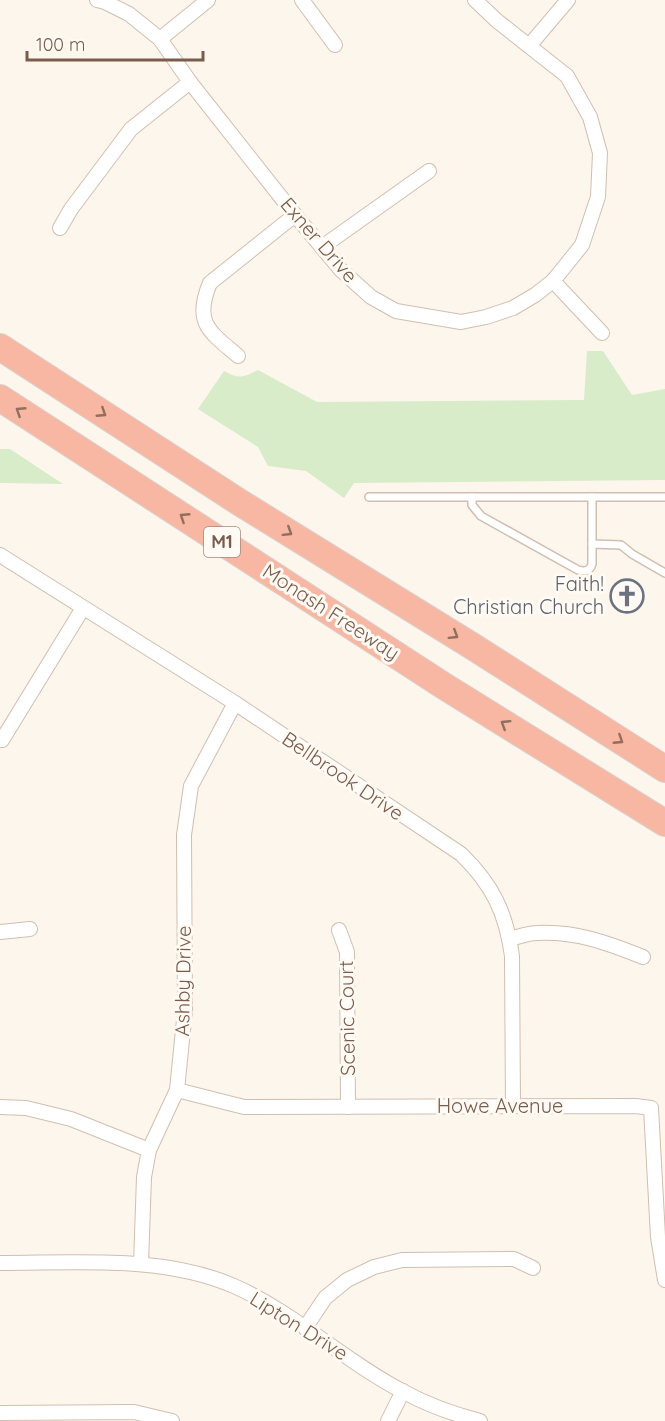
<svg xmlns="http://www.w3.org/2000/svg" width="665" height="1421" font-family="Quicksand,sans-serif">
<rect width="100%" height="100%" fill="#fdf6ec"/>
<g fill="#d8ecc9">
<path d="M587,351h16l29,44 33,-6v91l-311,3 -10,15 -38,-27 -38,-5 -10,-19 -60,-38 26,-38c15,8 19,7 34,-1l59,32 267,-2z"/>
<path d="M0,449h10l53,35 -63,-1z"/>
</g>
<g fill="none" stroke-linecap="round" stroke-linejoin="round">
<defs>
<g id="lane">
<path d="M369,497h296"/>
<path d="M472,497v8l9,11 97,54c7,2 12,1 14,-6v-67"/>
<path d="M592,544l29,1 11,9 33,19"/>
</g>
<g id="street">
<path d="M97,0l8,2 24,12 31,25 30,43 105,133 46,55 30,27 25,14 65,11 25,-5 27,-9 22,-13 18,-14 29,-36 16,-48 2,-44 -10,-36 -23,-41 -71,-56 -21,-20"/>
<path d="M302,0l33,45"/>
<path d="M160,39l48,-39"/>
<path d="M529,46l39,-46"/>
<path d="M60,228l11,-19 60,-80 59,-47"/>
<path d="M322,247l107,-76"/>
<path d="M553,281l49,52"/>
<path d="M238,356c-28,-24 -45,-33 -28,-73l85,-68"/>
<path d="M0,555l235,148 226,151c32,31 45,59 51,102l1,150"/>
<path d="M0,740h2l81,-132"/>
<path d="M339,930l8,22 1,155"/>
<path d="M0,932l30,-3"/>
<path d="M509,939c9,-2 19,-6 28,-6 39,-2 71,10 106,24"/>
<path d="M177,1090l67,17 392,-1 15,2 7,129 7,43"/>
<path d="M0,1107l26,1 45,11 78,31"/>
<path d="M0,1263c76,0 163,-8 234,23 61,27 110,75 170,106 24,13 49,22 76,29"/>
<path d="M141,1264l3,-87 5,-27 28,-60 8,-80 -1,-175 7,-49 44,-83"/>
<path d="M305,1328l20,-30 22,-18 27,-13 28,-7 112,-1 19,9"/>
<path d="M0,1413l134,-1 38,9"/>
<path d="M388,1421l15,-30"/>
</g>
<g id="highway">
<path d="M0,347l239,155 233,144 193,123"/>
<path d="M0,398l444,288 221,137"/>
</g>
</defs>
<use href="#lane" stroke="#d1beb0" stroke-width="10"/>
<use href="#street" stroke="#d1beb0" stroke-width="16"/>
<use href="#highway" stroke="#dad1cd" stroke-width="28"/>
<use href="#lane" stroke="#fff" stroke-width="7"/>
<use href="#street" stroke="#fff" stroke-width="14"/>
<use href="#highway" stroke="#f7b7a3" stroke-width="26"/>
</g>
<defs><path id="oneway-chevron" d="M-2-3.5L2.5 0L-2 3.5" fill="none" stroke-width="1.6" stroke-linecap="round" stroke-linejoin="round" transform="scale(1.5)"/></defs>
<g stroke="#936e5e">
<use href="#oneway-chevron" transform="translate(20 411) rotate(-147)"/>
<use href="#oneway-chevron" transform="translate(102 413) rotate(33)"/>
<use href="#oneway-chevron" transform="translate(184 517) rotate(-147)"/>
<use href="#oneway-chevron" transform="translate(288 532) rotate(32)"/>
<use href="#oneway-chevron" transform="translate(454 635) rotate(32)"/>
<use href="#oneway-chevron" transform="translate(505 724) rotate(-148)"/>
<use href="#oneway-chevron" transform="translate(619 740) rotate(33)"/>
</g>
<defs>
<symbol id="church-ring" viewBox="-11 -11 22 22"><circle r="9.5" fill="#fffaf3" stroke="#6b7280" stroke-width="1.5"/><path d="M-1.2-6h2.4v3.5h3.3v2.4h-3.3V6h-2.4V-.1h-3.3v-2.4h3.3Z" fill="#6b7280"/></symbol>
</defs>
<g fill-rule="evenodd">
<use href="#church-ring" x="608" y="577" width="38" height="38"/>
</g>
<g text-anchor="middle" stroke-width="6" stroke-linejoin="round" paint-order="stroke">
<rect fill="#fffaf3" stroke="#a28b7f" stroke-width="1.5" x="204" y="527" width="36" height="30" rx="4.5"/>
<g font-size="18" font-weight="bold" fill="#7a5c4d">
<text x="222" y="548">M1</text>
</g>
<g font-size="20" fill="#7a5c4d" stroke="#fffaf3">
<text transform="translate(319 240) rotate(49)" y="7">Exner Drive</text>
<text transform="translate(331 612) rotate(33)" y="7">Monash Freeway</text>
<text transform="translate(343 776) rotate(34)" y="7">Bellbrook Drive</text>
<text transform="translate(183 981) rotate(-89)" y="7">Ashby Drive</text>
<text transform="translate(347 1018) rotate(-91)" y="7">Scenic Court</text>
<text x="500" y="1113">Howe Avenue</text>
<text transform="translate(299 1326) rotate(32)" y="7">Lipton Drive</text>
</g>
<g font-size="20" fill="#5b616d" stroke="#fffaf3" text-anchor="end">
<text x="604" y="591">Faith!<tspan x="604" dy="23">Christian Church</tspan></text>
</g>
</g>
<path d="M27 51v9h176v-9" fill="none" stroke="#7a5c4d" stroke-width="3"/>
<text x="36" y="51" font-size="18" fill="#7a5c4d" stroke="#fffaf3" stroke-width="4.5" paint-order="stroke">100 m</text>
</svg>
